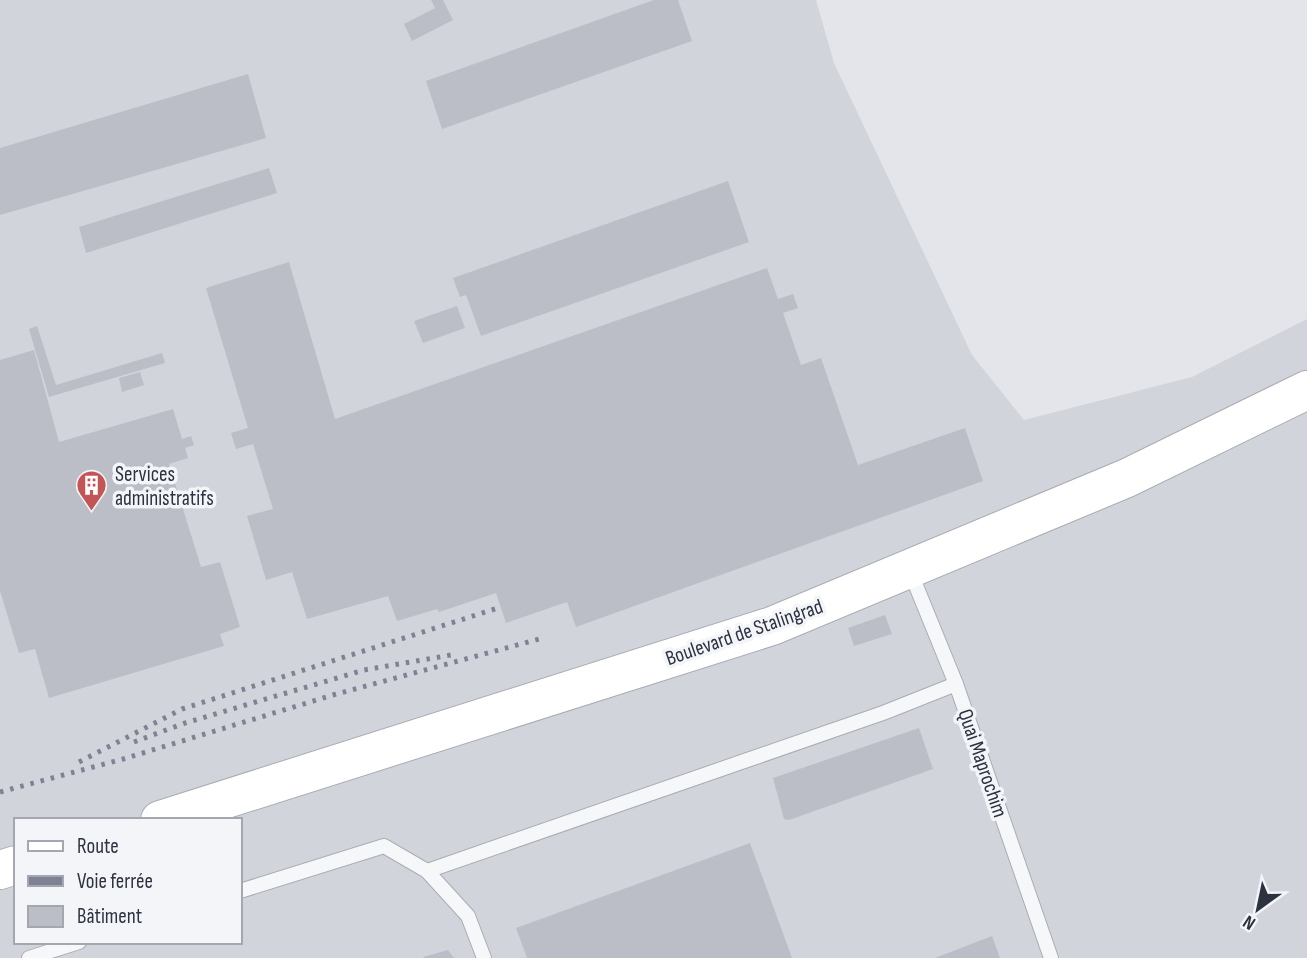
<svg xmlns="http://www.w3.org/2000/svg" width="1307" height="958" font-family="'Sofia Sans Condensed',sans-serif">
<rect width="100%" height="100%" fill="#e4e5ea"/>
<path fill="#d2d4dc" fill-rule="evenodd" d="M0,0h816l18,63 138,292 52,65 168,-43 115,-58v639h-1307zM16,820h224v122h-224z"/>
<g fill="#bbbec7">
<path d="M431,0h12l10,20 -41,21 -8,-17 31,-16z"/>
<path d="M654,0h24l14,41 -250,88 -16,-48z"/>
<path d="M248,74l18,64 -266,77v-67z"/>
<path d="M269,168l8,25 -191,60 -7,-26z"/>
<path d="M728,181l21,61 -268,94 -15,-41 -6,2 -7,-19z"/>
<path d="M289,262l46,157 432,-151 11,31 15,-5 5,14 -15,5 18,52 20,-7 37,107 107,-37 18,53 -407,146 -9,-25 -61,21 -10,-30 -57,19 -2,-3 -40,12 -9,-25 -81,23 -15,-47 -26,8 -19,-64 26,-7 -20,-65 -17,5 -5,-16 17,-5 -42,-140z"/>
<path d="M457,306l8,22 -42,15 -9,-22z"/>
<path d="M37,326l19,59 106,-32 3,10 -116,34 -20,-68z"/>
<path d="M34,350l25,92 114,-33 9,30 9,-3 3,9 -9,3 3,10 -19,6 32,103 19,-5 20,65 -20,7 4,12 -175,52 -14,-49 -16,4 -19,-62v-231z"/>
<path d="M140,372l4,13 -22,7 -3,-14z"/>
<path d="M885,615l7,19 -38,12 -6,-18z"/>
<path d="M919,728l14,41 -144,51 -5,-1 -11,-41z"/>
<path d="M750,843l42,115h-265l-11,-30z"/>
<path d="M992,936l8,22h-65z"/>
<path d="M448,950l6,8h-30l-1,-1z"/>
</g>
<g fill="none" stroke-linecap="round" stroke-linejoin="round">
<defs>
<g id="service">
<path d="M910,571l46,113 95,274"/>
<path d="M427,871l456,-158 73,-29"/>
<path d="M240,891l144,-45 43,25 41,45 16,42"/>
<path d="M29,958l50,-16"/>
</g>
<g id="secondary">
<path d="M160,820l612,-194 355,-148 180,-88"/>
<path d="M0,870l16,-5"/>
</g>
</defs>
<use href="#service" stroke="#a9acb4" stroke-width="16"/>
<use href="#secondary" stroke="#a9acb4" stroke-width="40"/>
<use href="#service" stroke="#f6f7f9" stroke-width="14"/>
<use href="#secondary" stroke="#fff" stroke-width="38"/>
<g stroke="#7e8393" stroke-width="5" stroke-dasharray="3.5 7" stroke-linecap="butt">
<path d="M134,742l51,-19 179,-53 87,-15"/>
<path d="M79,762l103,-53 316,-101"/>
<path d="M0,792l123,-33 210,-64 210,-57"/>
</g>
</g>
<defs>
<symbol id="building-pin" viewBox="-11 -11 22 30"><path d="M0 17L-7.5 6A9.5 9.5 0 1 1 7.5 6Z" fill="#c35557" stroke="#f3f5f8"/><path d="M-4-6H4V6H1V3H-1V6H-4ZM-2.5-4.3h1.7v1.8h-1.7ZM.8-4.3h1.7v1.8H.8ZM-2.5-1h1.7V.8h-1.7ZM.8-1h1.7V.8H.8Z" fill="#fff"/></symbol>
</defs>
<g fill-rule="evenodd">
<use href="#building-pin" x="74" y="468" width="35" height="47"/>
</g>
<g text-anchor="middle" stroke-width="7" stroke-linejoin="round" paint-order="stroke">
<g font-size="21" fill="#2d3241" stroke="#f3f5f8" text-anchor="start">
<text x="115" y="481">Services<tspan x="115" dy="24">administratifs</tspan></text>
</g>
<g font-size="21" fill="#2d3241" stroke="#f3f5f8">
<text transform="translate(744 632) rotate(-19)" y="7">Boulevard de Stalingrad</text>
<text transform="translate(983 763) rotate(71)" y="7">Quai Maprochim</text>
</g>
</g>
<rect x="14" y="818" width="228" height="126" fill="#f3f5f8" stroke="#a4a7af" stroke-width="2"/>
<rect x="28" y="841" width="35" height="10" fill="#ffffff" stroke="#a4a7af" stroke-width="2"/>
<text x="77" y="853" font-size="21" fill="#2d3241">Route</text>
<rect x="28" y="876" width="35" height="10" fill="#7e8393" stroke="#a4a7af" stroke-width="2"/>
<text x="77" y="888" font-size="21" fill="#2d3241">Voie ferrée</text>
<rect x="28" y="906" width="35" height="21" fill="#bbbec7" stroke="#a4a7af" stroke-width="2"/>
<text x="77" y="923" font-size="21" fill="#2d3241">Bâtiment</text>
<g transform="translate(1258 909) rotate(213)" stroke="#f3f5f8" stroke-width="5" paint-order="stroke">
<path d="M0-5L12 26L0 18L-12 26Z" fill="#2d3241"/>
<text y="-10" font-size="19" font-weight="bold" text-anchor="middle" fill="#2d3241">N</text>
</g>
</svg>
